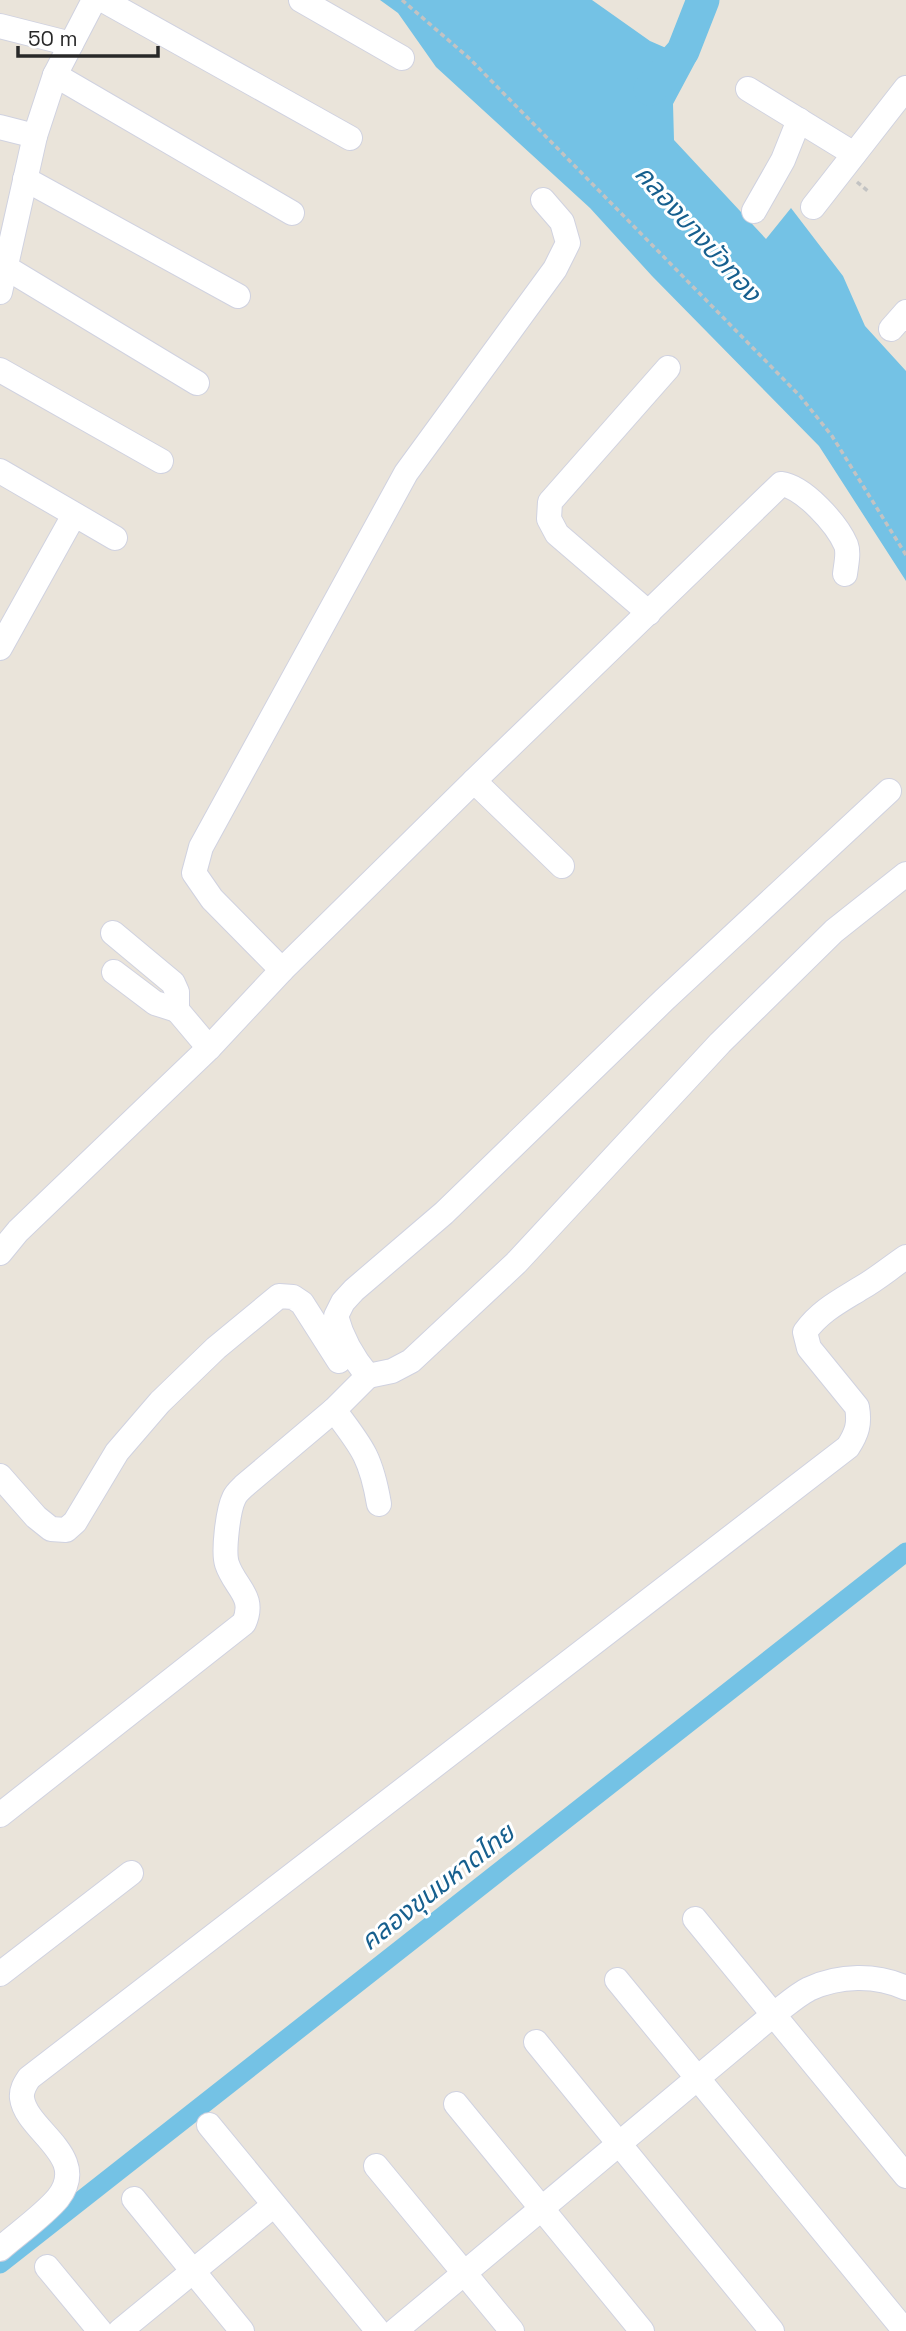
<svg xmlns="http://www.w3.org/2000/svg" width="906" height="2331" font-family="'Space Grotesk','Noto Sans Thai',sans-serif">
<rect width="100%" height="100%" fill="#eae4da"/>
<path fill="#74c2e5" d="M380,0h212l58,41 46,20 -23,43 1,36 92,99 25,-31 52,68 22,50 41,45v210l-87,-135 -167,-170 -62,-68 -154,-141 -38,-54z"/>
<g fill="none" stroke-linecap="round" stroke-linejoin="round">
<path stroke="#74c2e5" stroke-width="19" d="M0,2264l906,-712"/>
<path stroke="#74c2e5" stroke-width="33" d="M650,89l33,-38 20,-51"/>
<defs>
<g id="minor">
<path d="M103,0l247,138"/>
<path d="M301,0l101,58"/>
<path d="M0,26l71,18"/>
<path d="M55,75l237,138"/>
<path d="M748,89l106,65"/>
<path d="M0,127l35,9"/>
<path d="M25,179l213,117"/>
<path d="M813,207l93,-119"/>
<path d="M754,211l29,-51 16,-40"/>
<path d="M5,267l192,116"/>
<path d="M0,292l35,-156 20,-61 39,-75"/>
<path d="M891,329l15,-17"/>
<path d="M0,370l161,91"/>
<path d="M0,471l115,67"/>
<path d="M649,613l-92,-79 -8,-15 1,-17 118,-134"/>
<path d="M0,648l74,-133"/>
<path d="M474,781l88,85"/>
<path d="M113,933l60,50 4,9v18l32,38"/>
<path d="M282,970l-70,-71 -18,-26 7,-26 205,-374 149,-204 13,-26 -6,-21 -19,-22"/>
<path d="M114,972l41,31 22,7"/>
<path d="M0,1253l18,-22 191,-183 73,-78 192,-189 307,-297c23,3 56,40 65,61 3,8 0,20 -1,29"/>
<path d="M368,1376l24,-5 19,-10 105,-98 204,-220 114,-112 72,-57"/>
<path d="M334,1410c28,37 37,47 45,94"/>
<path d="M0,1476l36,41 15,12 15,1 9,-8 42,-70 43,-50 56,-54 63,-52 14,1 9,6 37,58"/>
<path d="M0,1815l244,-192c12,-27 -9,-35 -17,-59 -4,-12 1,-54 7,-66 2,-5 6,-8 10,-12l90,-76 34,-34c-15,-18 -26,-37 -32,-60l7,-14 11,-12 90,-77 220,-213 225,-209"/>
<path d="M695,1919l211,257"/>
<path d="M0,1974l131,-101"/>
<path d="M617,1980l288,351"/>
<path d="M536,2042l236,289"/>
<path d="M456,2104l186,227"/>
<path d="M209,2125l169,206"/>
<path d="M376,2166l136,165"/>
<path d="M134,2199l108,132"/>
<path d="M0,2249c17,-15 44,-34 58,-51 33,-42 -32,-67 -36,-100 -1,-8 3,-14 7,-20l819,-631c9,-14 12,-23 9,-40l-48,-59 -4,-16c15,-21 35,-31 56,-44 16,-9 30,-21 45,-31"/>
<path d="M47,2267l53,64"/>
<path d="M120,2331l154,-126"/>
<path d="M395,2331l378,-316c12,-9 24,-20 36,-26 30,-14 67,-15 97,-1"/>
</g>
</defs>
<use href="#minor" stroke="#d0d2e0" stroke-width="26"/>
<g stroke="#c3c3c3" stroke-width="3.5" stroke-dasharray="5 3.5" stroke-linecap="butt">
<path d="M402,0l67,58 331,338 32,40 74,119"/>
<path d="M857,182l12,10"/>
</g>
<use href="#minor" stroke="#fff" stroke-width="24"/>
</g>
<g text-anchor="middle" stroke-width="6" stroke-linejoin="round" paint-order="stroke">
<g font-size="26" font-style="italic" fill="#165f8e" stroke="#fff">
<text transform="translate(698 233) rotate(48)" y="9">คลองบางบัวทอง</text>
<text transform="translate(437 1887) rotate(-38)" y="9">คลองขุนมหาดไทย</text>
</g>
</g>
<path d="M18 46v10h140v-10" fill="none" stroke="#282828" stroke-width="3.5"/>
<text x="28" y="46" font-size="21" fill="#282828" stroke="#ffffff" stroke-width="5" paint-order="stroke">50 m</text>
</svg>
